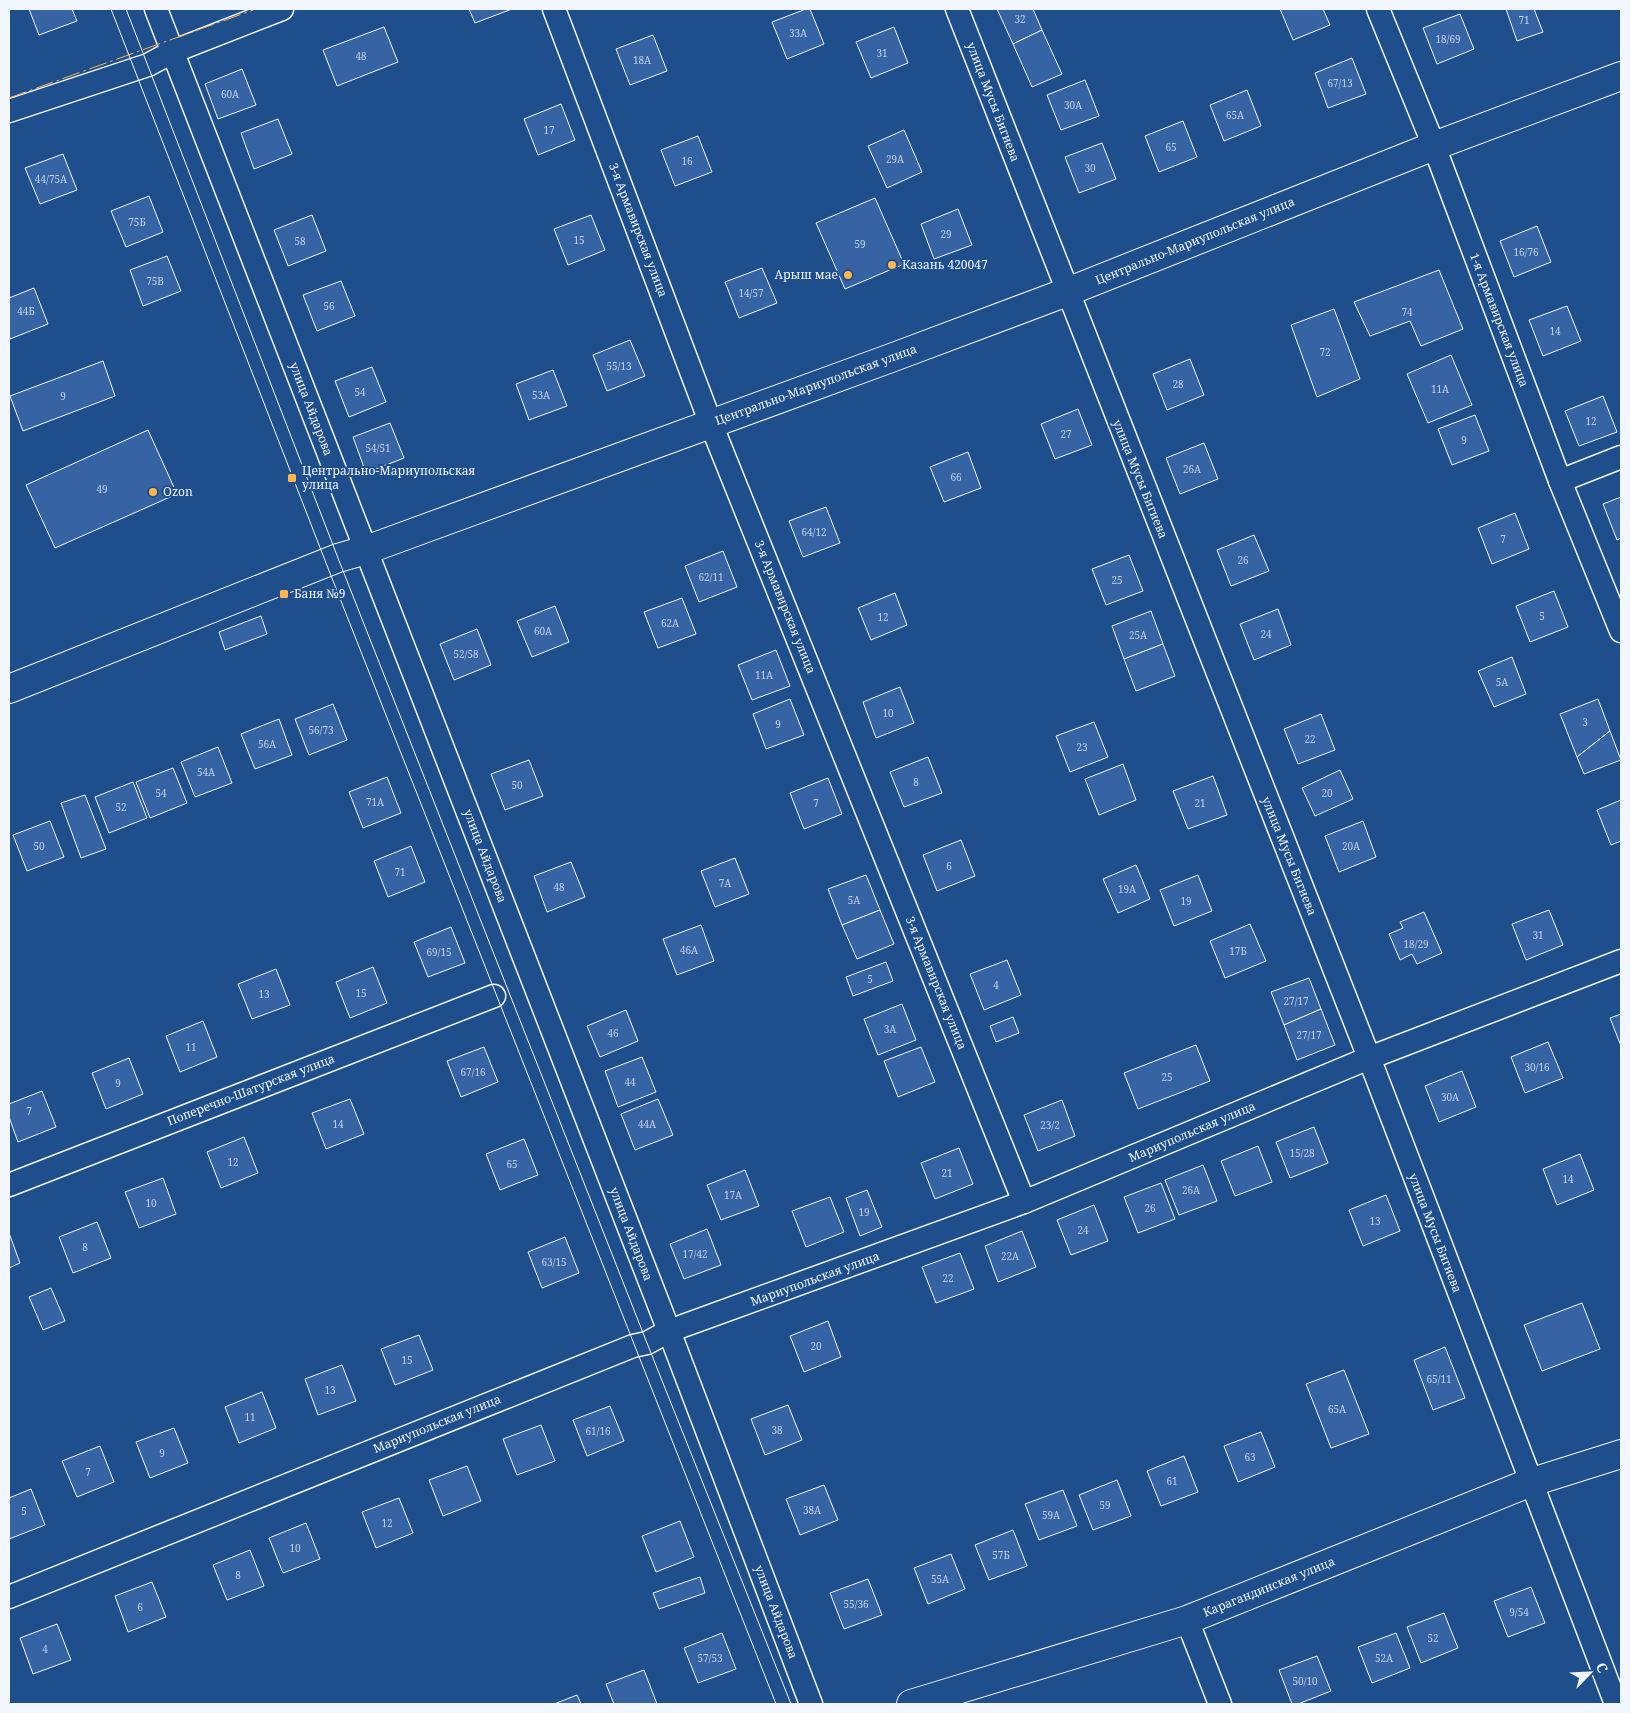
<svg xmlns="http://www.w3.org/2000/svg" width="1630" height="1713" font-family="'Noto Serif',serif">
<rect width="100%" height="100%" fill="#1f4e8c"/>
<g fill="#3563a3" stroke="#f2f6ff">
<path d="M29,9h43l5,12 -38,14z"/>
<path d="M469,9h43l-37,14z"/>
<path d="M806,9h4l14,35 -37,15 -15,-37z"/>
<path d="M997,9h36l9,21 -29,14z"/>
<path d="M1280,9h43l7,16 -37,15z"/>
<path d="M1506,9h28l9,23 -26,9z"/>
<path d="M1460,14l14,35 -37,15 -14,-36z"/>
<path d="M384,27l14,35 -61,24 -14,-36z"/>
<path d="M894,27l14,36 -37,15 -15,-36z"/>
<path d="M1042,30l20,44 -30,13 -19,-43z"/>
<path d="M653,35l14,36 -37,14 -14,-36z"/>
<path d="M1352,58l14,36 -38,14 -13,-35z"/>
<path d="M242,69l14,36 -38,14 -13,-35z"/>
<path d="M1085,80l14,36 -38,14 -14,-35z"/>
<path d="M1247,90l14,36 -37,15 -14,-36z"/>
<path d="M561,104l14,36 -37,15 -14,-36z"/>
<path d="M278,119l14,35 -38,15 -13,-36z"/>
<path d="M1183,121l14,36 -38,15 -14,-36z"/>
<path d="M904,130l18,42 -35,16 -19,-42z"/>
<path d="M698,136l14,36 -37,14 -14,-36z"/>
<path d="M1102,143l14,36 -37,14 -14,-36z"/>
<path d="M63,154l14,36 -37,14 -15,-36z"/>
<path d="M149,196l14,36 -37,15 -15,-36z"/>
<path d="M875,198l29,66 -59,25 -29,-66z"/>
<path d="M958,209l14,36 -38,14 -13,-35z"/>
<path d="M312,215l14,36 -38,15 -14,-36z"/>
<path d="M591,215l14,35 -37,15 -14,-36z"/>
<path d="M1537,226l14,36 -37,15 -14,-36z"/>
<path d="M167,256l14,35 -38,15 -13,-36z"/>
<path d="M762,268l15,35 -38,15 -14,-36z"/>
<path d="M1439,270l24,59 -42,17 -11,-25 -40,15 -16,-34z"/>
<path d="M341,281l14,35 -38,15 -14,-36z"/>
<path d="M34,288l14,36 -38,15 -1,-4v-37z"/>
<path d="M1567,306l14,35 -38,15 -14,-36z"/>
<path d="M1334,309l26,70 -43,18 -26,-72z"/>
<path d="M630,340l15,36 -38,15 -14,-36z"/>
<path d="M1451,355l21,50 -44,18 -21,-49z"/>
<path d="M1190,359l14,36 -37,15 -14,-36z"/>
<path d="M103,361l12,35 -92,35 -13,-35z"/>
<path d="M372,367l14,35 -37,15 -14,-36z"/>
<path d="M553,370l14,36 -38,14 -13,-36z"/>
<path d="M1603,396l14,36 -38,14 -14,-35z"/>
<path d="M1078,409l14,36 -37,14 -14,-35z"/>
<path d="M1475,415l14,36 -37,14 -14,-36z"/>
<path d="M390,423l14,35 -38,15 -13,-36z"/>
<path d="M148,430l29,64 -122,54 -29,-63z"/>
<path d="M1204,443l14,36 -38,15 -14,-36z"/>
<path d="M968,452l13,36 -37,14 -14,-35z"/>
<path d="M1621,497v41l-4,2 -14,-36z"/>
<path d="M826,507l14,36 -37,14 -14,-36z"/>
<path d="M1515,513l14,36 -37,15 -14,-36z"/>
<path d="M1254,535l15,36 -38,15 -14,-36z"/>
<path d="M723,551l14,36 -38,15 -14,-36z"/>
<path d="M1129,555l14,36 -37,14 -14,-36z"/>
<path d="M1554,591l14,36 -38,15 -14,-36z"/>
<path d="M895,593l12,32 -36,15 -13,-32z"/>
<path d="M682,598l14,36 -38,14 -14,-36z"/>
<path d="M555,606l14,36 -37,15 -15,-36z"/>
<path d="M1278,609l13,36 -37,15 -14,-36z"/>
<path d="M1151,611l12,33 -39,15 -12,-33z"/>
<path d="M261,616l6,18 -42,16 -6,-18z"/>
<path d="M477,629l14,36 -37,15 -14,-36z"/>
<path d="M1163,644l12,32 -39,15 -12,-32z"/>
<path d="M776,650l14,36 -38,14 -14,-35z"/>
<path d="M1512,657l14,37 -32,13 -16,-36z"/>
<path d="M900,687l14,36 -38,15 -13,-36z"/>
<path d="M790,699l14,36 -38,14 -13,-35z"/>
<path d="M1598,699l12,32 -33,26 -17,-43z"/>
<path d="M333,704l14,36 -38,15 -14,-36z"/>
<path d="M1321,714l14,36 -37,14 -14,-35z"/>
<path d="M279,719l13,36 -37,14 -14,-35z"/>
<path d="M1094,722l14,35 -38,15 -14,-36z"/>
<path d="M1610,731l11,29 -37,14 -7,-17z"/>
<path d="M218,747l14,36 -37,14 -14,-35z"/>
<path d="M928,757l14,36 -38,14 -14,-35z"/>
<path d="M529,760l14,36 -38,14 -14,-36z"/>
<path d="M1123,764l13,36 -37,15 -14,-36z"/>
<path d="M173,768l14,35 -37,15 -14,-36z"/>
<path d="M1340,770l13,29 -38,17 -13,-28z"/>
<path d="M1213,776l14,39 -39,14 -15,-38z"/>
<path d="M387,777l14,36 -38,15 -14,-36z"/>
<path d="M828,778l14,36 -38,15 -14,-36z"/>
<path d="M133,782l14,36 -38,15 -14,-36z"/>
<path d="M85,795l21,54 -25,9 -20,-55z"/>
<path d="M1621,800v41l-10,4 -14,-35z"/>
<path d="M50,821l14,36 -37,14 -14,-36z"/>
<path d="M1363,821l13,36 -37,15 -14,-36z"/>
<path d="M961,840l14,36 -38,15 -14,-36z"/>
<path d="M411,846l14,36 -37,15 -14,-36z"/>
<path d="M735,858l14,36 -34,13 -14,-36z"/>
<path d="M571,862l14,35 -38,15 -13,-36z"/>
<path d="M1136,865l14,34 -32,14 -15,-34z"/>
<path d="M866,875l14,35 -38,15 -14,-36z"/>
<path d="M1198,875l14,36 -38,15 -14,-36z"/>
<path d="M880,910l14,34 -37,15 -15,-34z"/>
<path d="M1549,910l14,35 -37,15 -14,-36z"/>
<path d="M1424,912l18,41 -25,11 -5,-10 -12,6 -11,-26 14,-6 -3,-6z"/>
<path d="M1250,924l16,37 -41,17 -15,-37z"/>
<path d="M701,925l13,36 -37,14 -14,-36z"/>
<path d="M451,927l14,36 -37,14 -14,-35z"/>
<path d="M1007,960l14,35 -37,15 -14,-36z"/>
<path d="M886,962l7,19 -40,15 -7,-19z"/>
<path d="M373,967l14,36 -37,15 -14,-36z"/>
<path d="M276,969l14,36 -38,14 -14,-35z"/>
<path d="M1309,978l12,31 -37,16 -13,-33z"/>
<path d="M902,1004l14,36 -38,15 -14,-36z"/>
<path d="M1321,1009l14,36 -38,15 -13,-35z"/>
<path d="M626,1010l12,31 -38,16 -13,-31z"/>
<path d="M1621,1014v32l-11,-28z"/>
<path d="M1013,1017l6,16 -23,9 -6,-16z"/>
<path d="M203,1021l14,36 -37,15 -14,-36z"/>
<path d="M1548,1042l15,36 -38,15 -14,-36z"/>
<path d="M1196,1045l14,36 -72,28 -14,-36z"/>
<path d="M484,1047l14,35 -37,15 -14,-36z"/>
<path d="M921,1047l14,35 -37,15 -14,-36z"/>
<path d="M642,1057l14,35 -38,15 -13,-36z"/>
<path d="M129,1058l14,36 -37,15 -14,-36z"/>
<path d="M1462,1071l14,36 -37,15 -14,-36z"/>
<path d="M42,1091l14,36 -38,15 -9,-25v-13z"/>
<path d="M350,1099l14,35 -38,15 -14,-36z"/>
<path d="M658,1099l15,36 -38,15 -14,-36z"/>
<path d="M1062,1100l13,36 -37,15 -14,-36z"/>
<path d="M1314,1127l14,36 -38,15 -14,-36z"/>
<path d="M244,1137l14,36 -37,15 -14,-36z"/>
<path d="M524,1139l14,36 -38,15 -14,-36z"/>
<path d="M1258,1146l14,36 -37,14 -14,-35z"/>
<path d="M959,1148l14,36 -38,15 -14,-36z"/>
<path d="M1580,1154l14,36 -37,15 -14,-36z"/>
<path d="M1203,1165l14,36 -38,14 -14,-35z"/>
<path d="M745,1170l14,36 -38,14 -14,-35z"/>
<path d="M163,1178l13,36 -37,14 -14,-36z"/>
<path d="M1161,1183l14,36 -37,14 -14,-36z"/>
<path d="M867,1190l15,37 -22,9 -14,-38z"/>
<path d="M1386,1195l14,36 -37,15 -14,-36z"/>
<path d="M830,1197l14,35 -38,15 -14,-36z"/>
<path d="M1094,1205l14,36 -37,14 -14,-35z"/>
<path d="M97,1222l14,36 -38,15 -14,-36z"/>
<path d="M707,1229l14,36 -37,14 -14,-35z"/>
<path d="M1022,1231l14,36 -38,15 -13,-36z"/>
<path d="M9,1233l11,30 -11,5z"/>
<path d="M565,1237l14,36 -37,15 -14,-36z"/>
<path d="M960,1253l14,36 -38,14 -14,-36z"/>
<path d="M51,1288l14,33 -22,9 -14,-33z"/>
<path d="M1582,1303l18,46 -58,22 -18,-46z"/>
<path d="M828,1321l13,36 -37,15 -14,-36z"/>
<path d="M419,1335l14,35 -38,15 -14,-36z"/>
<path d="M1445,1347l20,51 -32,12 -19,-50z"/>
<path d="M342,1365l14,36 -38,14 -13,-36z"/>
<path d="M1344,1370l25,64 -38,14 -25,-64z"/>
<path d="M262,1392l14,36 -37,15 -14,-36z"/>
<path d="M788,1405l14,35 -37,15 -14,-36z"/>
<path d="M610,1406l14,35 -37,15 -14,-36z"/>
<path d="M541,1425l14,36 -38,14 -14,-36z"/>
<path d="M174,1428l14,35 -38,15 -14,-36z"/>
<path d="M1261,1432l14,35 -37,15 -14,-36z"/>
<path d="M100,1446l14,36 -37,15 -15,-36z"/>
<path d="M1184,1456l14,36 -37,14 -14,-35z"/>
<path d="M467,1466l14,35 -38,15 -14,-36z"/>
<path d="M1117,1480l14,36 -38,14 -14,-35z"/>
<path d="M824,1485l14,35 -38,15 -14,-36z"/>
<path d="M31,1489l14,36 -36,14v-41z"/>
<path d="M1063,1490l14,36 -38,14 -14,-36z"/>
<path d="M399,1498l14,35 -37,15 -14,-36z"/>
<path d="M680,1521l14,36 -38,15 -14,-36z"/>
<path d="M306,1523l14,36 -37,14 -14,-35z"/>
<path d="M1013,1530l14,36 -38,14 -14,-35z"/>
<path d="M250,1550l14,36 -37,14 -14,-35z"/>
<path d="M951,1554l14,35 -37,15 -14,-36z"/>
<path d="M700,1577l5,16 -46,16 -6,-16z"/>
<path d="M868,1579l14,36 -38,14 -14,-36z"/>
<path d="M152,1582l14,35 -38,15 -13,-36z"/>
<path d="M1531,1587l14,36 -37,14 -14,-36z"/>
<path d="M1444,1613l14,35 -37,15 -14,-36z"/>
<path d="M57,1624l14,36 -38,14 -13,-36z"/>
<path d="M722,1633l14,36 -38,14 -14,-35z"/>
<path d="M1396,1633l14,35 -38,15 -14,-36z"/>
<path d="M1317,1656l14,35 -33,13h-6l-13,-34z"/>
<path d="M644,1670l13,34h-43l-8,-20z"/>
<path d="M577,1695l4,9h-27z"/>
</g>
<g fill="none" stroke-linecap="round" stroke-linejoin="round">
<defs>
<g id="street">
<path d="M156,9l513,1322 142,373"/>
<path d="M554,9l157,415 313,778"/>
<path d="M957,9c135,349 275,697 411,1046 84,216 164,434 248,649"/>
<path d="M1378,9l56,137 126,335 61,150"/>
<path d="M9,111l139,-46 24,-13 110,-43"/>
<path d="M1560,481l61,-24"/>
<path d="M9,1185l485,-189"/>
<path d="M9,1597l624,-251 14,-3 22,-12 355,-129 345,-144 252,-97"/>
<path d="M1187,1620l33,84"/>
</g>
<g id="secondary">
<path d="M9,689l329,-131 28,-8 525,-192 176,-66 367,-146 187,-70"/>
<path d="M911,1704l276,-84 342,-137 92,-29"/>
</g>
</defs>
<use href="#street" stroke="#f2f6ff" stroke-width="25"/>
<use href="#secondary" stroke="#f2f6ff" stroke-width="30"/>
<use href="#street" stroke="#1f4e8c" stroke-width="22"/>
<use href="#secondary" stroke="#1f4e8c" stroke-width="28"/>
<g stroke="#f2f6ff" stroke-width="1">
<path d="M111,9l215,554 450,1141"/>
<path d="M126,9l212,549 309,785 144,361"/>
</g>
<path stroke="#ffb74d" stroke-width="1" stroke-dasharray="18 4 2.5 4" stroke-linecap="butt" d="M9,98l247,-89"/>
</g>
<g fill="#ffb74d" stroke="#1f4e8c" stroke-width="2">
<circle cx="892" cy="265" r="5"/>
<circle cx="848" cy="275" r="5"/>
<rect x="287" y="473" width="10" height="10" rx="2.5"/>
<circle cx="153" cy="492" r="5"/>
<rect x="279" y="589" width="10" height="10" rx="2.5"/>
</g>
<g text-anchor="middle" stroke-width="4" stroke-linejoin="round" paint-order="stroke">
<g font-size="10" fill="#c3d1e8">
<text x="1020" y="23">32</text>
<text x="1524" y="24">71</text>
<text x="798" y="37">33А</text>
<text x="1448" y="43">18/69</text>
<text x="882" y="57">31</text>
<text x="361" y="60">48</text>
<text x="642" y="64">18А</text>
<text x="1340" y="87">67/13</text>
<text x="230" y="98">60А</text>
<text x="1073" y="109">30А</text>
<text x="1235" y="119">65А</text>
<text x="549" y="134">17</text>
<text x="1171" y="151">65</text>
<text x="895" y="163">29А</text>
<text x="687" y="165">16</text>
<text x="1090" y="172">30</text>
<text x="51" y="183">44/75А</text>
<text x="137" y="226">75Б</text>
<text x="946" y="238">29</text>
<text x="579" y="244">15</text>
<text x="300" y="245">58</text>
<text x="860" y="248">59</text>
<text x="1526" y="256">16/76</text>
<text x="155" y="285">75В</text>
<text x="751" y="297">14/57</text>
<text x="329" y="310">56</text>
<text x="26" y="315">44Б</text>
<text x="1407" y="316">74</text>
<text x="1555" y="335">14</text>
<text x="1325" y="356">72</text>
<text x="619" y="370">55/13</text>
<text x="1178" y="388">28</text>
<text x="1440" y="393">11А</text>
<text x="360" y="396">54</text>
<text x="541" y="399">53А</text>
<text x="63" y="400">9</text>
<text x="1591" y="425">12</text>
<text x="1066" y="438">27</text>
<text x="1464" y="444">9</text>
<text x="378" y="452">54/51</text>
<text x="1192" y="473">26А</text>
<text x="956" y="481">66</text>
<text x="102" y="493">49</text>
<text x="814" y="536">64/12</text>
<text x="1503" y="543">7</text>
<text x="1243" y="564">26</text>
<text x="711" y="581">62/11</text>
<text x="1117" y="584">25</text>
<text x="1542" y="620">5</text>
<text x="883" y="621">12</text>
<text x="670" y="627">62А</text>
<text x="543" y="635">60А</text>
<text x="1266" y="638">24</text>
<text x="1138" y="639">25А</text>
<text x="466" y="658">52/58</text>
<text x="764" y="679">11А</text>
<text x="1502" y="686">5А</text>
<text x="888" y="717">10</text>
<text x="1585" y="726">3</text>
<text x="778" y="728">9</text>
<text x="321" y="734">56/73</text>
<text x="1310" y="743">22</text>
<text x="267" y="748">56А</text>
<text x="1082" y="751">23</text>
<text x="206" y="776">54А</text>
<text x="916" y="786">8</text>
<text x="517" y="789">50</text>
<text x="161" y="797">54</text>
<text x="1327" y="797">20</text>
<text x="375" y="806">71А</text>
<text x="816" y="807">7</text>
<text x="1200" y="807">21</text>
<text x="121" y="811">52</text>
<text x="39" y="850">50</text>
<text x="1351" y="850">20А</text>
<text x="949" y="870">6</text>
<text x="400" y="876">71</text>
<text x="725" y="887">7А</text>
<text x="559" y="891">48</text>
<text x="1127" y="893">19А</text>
<text x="854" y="904">5А</text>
<text x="1186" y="905">19</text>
<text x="1538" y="939">31</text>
<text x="1416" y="948">18/29</text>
<text x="689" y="954">46А</text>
<text x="1238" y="955">17Б</text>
<text x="439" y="956">69/15</text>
<text x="870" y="983">5</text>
<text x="996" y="989">4</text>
<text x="361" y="997">15</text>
<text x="264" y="998">13</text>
<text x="1296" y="1005">27/17</text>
<text x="890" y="1033">3А</text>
<text x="613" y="1037">46</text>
<text x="1309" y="1039">27/17</text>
<text x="191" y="1051">11</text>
<text x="1537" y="1071">30/16</text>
<text x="473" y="1076">67/16</text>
<text x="1167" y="1081">25</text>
<text x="630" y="1086">44</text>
<text x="118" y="1087">9</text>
<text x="1450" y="1101">30А</text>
<text x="29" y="1115">7</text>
<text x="338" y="1128">14</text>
<text x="647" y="1128">44А</text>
<text x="1050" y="1129">23/2</text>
<text x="1302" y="1157">15/28</text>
<text x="233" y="1166">12</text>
<text x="512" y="1168">65</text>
<text x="947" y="1177">21</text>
<text x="1568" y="1183">14</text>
<text x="1191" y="1194">26А</text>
<text x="733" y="1199">17А</text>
<text x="151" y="1207">10</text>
<text x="1150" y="1212">26</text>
<text x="864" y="1216">19</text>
<text x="1375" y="1225">13</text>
<text x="1083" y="1234">24</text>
<text x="85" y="1251">8</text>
<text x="695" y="1258">17/42</text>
<text x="1010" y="1260">22А</text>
<text x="554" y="1266">63/15</text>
<text x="948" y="1282">22</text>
<text x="816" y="1350">20</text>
<text x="407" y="1364">15</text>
<text x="1439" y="1383">65/11</text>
<text x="330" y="1394">13</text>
<text x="1337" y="1413">65А</text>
<text x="250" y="1421">11</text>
<text x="777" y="1434">38</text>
<text x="598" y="1435">61/16</text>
<text x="162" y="1457">9</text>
<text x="1250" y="1461">63</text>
<text x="88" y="1476">7</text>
<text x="1172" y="1485">61</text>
<text x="1105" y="1509">59</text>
<text x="812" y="1514">38А</text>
<text x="24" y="1515">5</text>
<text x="1051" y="1519">59А</text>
<text x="387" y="1527">12</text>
<text x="295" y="1552">10</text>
<text x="1001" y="1559">57Б</text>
<text x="238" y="1579">8</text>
<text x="940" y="1583">55А</text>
<text x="856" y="1608">55/36</text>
<text x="140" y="1611">6</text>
<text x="1519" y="1616">9/54</text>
<text x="1433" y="1642">52</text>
<text x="45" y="1653">4</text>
<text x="710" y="1662">57/53</text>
<text x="1384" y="1662">52А</text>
<text x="1305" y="1685">50/10</text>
</g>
<g font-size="12" fill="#f2f6ff" stroke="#1f4e8c">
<text transform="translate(993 102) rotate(69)" y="4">улица Мусы Бигиева</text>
<text transform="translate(638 230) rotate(69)" y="4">3-я Армавирская улица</text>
<text transform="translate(1195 241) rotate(-22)" y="4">Центрально-Мариупольская улица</text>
<text transform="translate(1499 320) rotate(69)" y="4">1-я Армавирская улица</text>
<text transform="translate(816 385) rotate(-20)" y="4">Центрально-Мариупольская улица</text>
<text transform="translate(311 409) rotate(69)" y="4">улица Айдарова</text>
<text transform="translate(1140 479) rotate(68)" y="4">улица Мусы Бигиева</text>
<text transform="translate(785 607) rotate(68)" y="4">3-я Армавирская улица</text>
<text transform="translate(485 856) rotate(69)" y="4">улица Айдарова</text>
<text transform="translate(1289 856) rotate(68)" y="4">улица Мусы Бигиева</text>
<text transform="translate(936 983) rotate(68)" y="4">3-я Армавирская улица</text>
<text transform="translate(251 1090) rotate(-21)" y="4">Поперечно-Шатурская улица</text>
<text transform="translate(1192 1132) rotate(-23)" y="4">Мариупольская улица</text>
<text transform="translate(1435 1233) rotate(69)" y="4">улица Мусы Бигиева</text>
<text transform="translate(631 1234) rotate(69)" y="4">улица Айдарова</text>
<text transform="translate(815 1279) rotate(-20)" y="4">Мариупольская улица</text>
<text transform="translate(437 1424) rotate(-22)" y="4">Мариупольская улица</text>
<text transform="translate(1269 1587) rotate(-22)" y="4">Карагандинская улица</text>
<text transform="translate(776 1612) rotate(69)" y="4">улица Айдарова</text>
</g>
<g font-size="12" fill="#f2f6ff" stroke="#1f4e8c" text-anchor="start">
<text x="902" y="269">Казань 420047</text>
<text x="838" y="279" text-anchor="end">Арыш мае</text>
<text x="302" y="475">Центрально-Мариупольская<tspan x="302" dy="14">улица</tspan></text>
<text x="163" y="496">Ozon</text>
<text x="294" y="598">Баня №9</text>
</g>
</g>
<rect width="1630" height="1713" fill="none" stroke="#f2f6ff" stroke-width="20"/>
<g transform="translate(1590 1673) rotate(66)" stroke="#1f4e8c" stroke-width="4" paint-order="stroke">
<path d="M0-4L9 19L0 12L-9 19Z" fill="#f2f6ff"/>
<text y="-8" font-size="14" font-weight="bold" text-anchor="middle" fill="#f2f6ff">С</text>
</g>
</svg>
